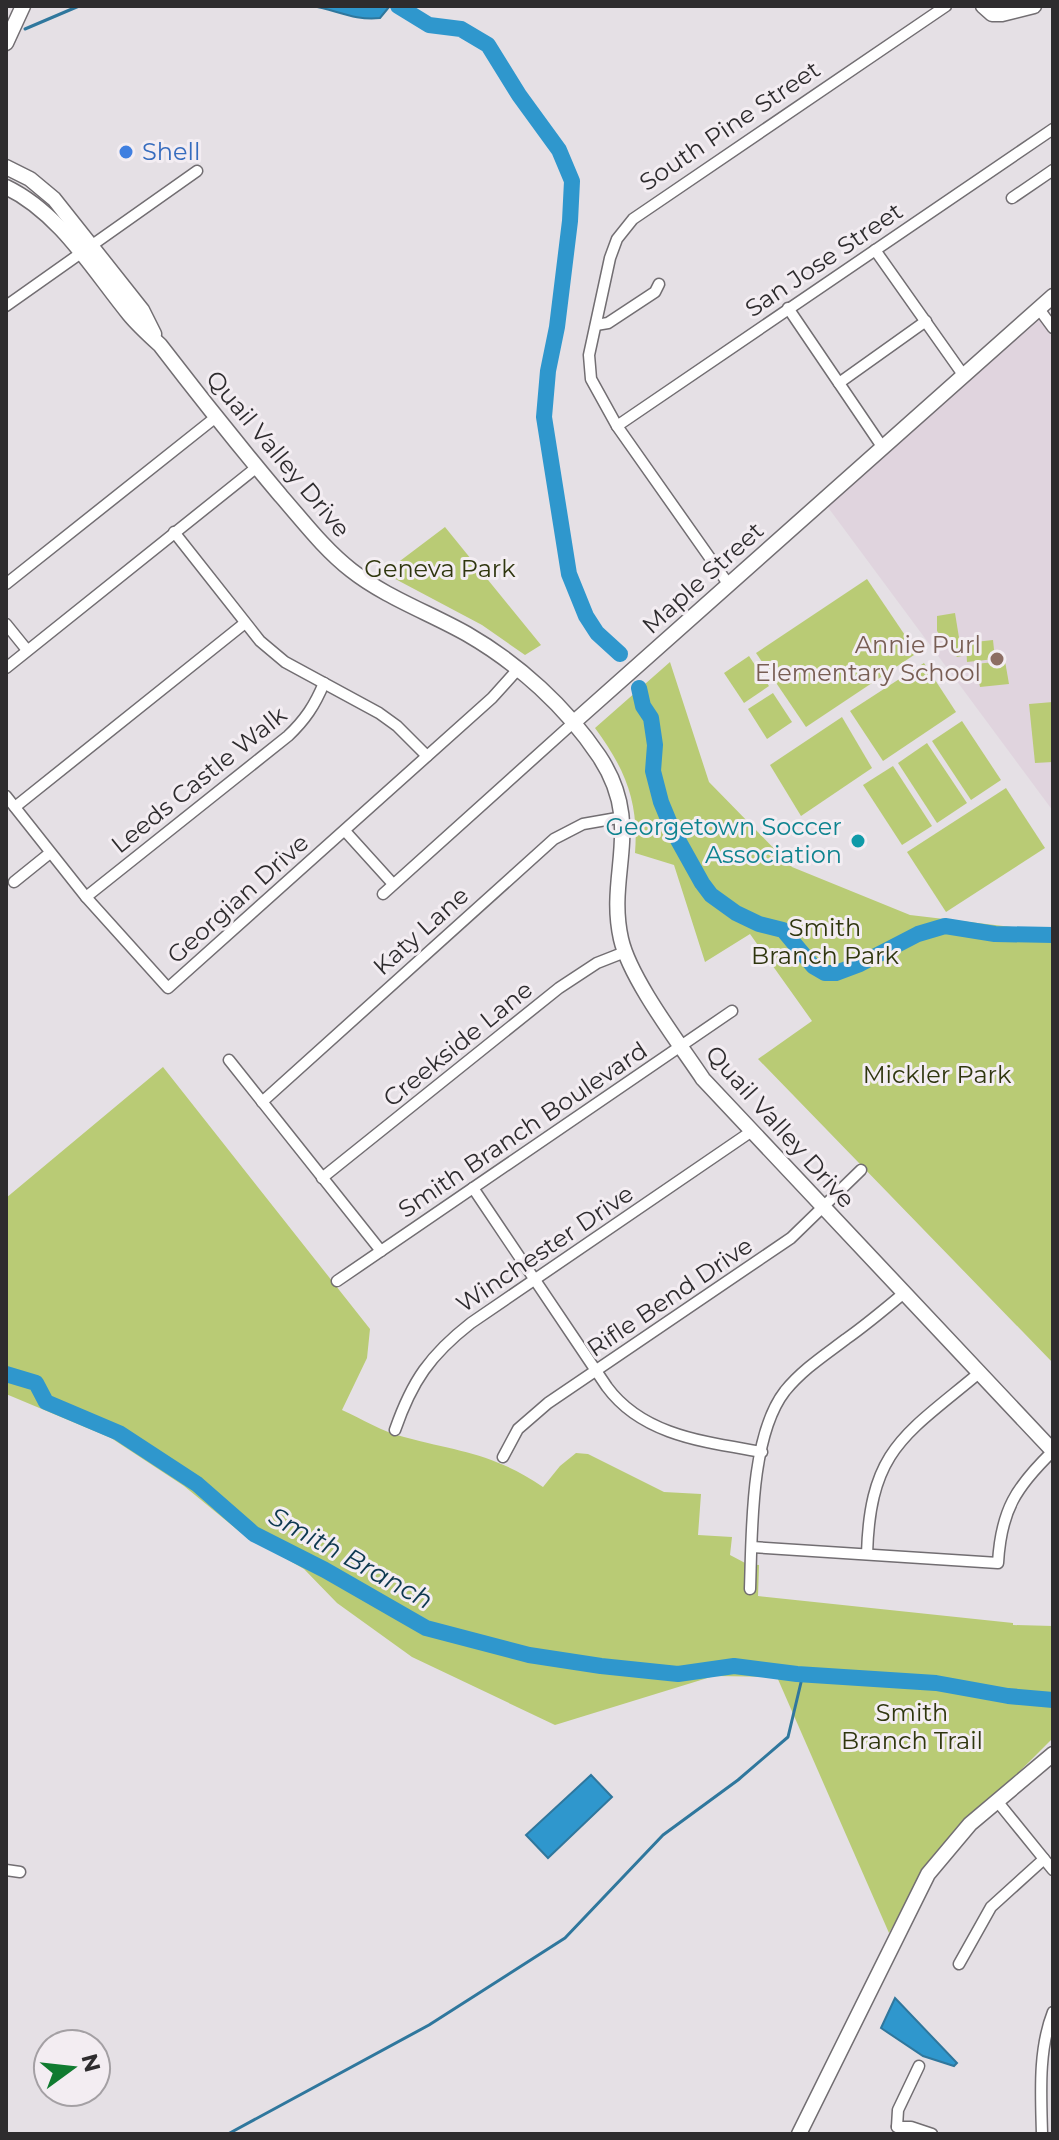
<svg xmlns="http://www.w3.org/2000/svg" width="1059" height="2140" font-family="Montserrat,sans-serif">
<rect width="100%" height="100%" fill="#e5e0e5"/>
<path fill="#e0d4de" d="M1047,309l6,8v494l-226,-305z"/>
<g fill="#b9cb75">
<path d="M445,527l96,118 -16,10 -43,-30 -98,-52z"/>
<path d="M867,579l50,74 -111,74 -50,-74z"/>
<path d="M955,613l7,43 -5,1 -20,-26v-15z"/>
<path d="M993,640l2,19 -28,3 -1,-19z"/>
<path d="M749,656l20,30 -25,17 -20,-30z"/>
<path d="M1005,661l4,23 -29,3 -5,-23z"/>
<path d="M670,662l39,120 83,85 118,48 143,17v431l-295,-304 54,-38 -62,-87 -45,28 -31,-97 -39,-12c4,-52 -10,-84 -40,-125z"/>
<path d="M924,663l32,49 -73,49 -33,-50z"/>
<path d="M773,693l19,29 -25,17 -19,-30z"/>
<path d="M1053,702v60l-18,1 -6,-59z"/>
<path d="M842,717l30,51 -71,48 -31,-51z"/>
<path d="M962,721l39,59 -30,20 -39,-59z"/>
<path d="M927,743l40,60 -30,20 -39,-60z"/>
<path d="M893,766l39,60 -30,19 -39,-60z"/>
<path d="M1006,788l39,60 -99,64 -39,-60z"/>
<path d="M163,1067l207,262 -3,29 -25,52c20,9 41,22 62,27 56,15 89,16 139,50l17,-21 16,-13 12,1 76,38 37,2 -3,41 34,2 -2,18 17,9 12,1 -1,31 255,27v2l40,1v112l-46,46 -38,31 -50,65 -30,53 -112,-256 -63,-1 -159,49 -143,-68 -75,-54 -33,-34 -64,-37 -56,-46 -73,-48 -105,-44v-196z"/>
</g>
<g fill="#2f97cd" stroke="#2f779d" stroke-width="2">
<path d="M311,6h83l-5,1 -9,11c-27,3 -45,-9 -69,-12z"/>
<path d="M591,1775l21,22 -64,61 -22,-23z"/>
<path d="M895,1998l62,65 -3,3 -31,-10 -42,-28z"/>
</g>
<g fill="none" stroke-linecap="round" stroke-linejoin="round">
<g stroke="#2f779d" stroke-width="3">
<path d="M25,29l54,-23"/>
<path d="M228,2134l201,-109 136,-87 98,-103 75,-55 50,-43 15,-63"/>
</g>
<g stroke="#2f97cd" stroke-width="16">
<path d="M398,6l31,19 32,4 27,16 31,50 40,55 13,31 -2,40 -13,106 -9,44 -4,46 25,157 17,42 11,17 23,21"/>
<path d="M639,688l4,18 8,12 4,27 -2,26 8,31 12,29 29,52 9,12 25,18 23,11 24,6 30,36 12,7h11l24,-9 58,-30 27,-8 50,8 58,1"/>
<path d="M6,1374l30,9 10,19 73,31 78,51 57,50 71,36 101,58 103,27 72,11 77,8 56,-8 63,8 139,9 72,13 45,4"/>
</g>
<defs>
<g id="street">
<path d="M1012,198l41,-28"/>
<path d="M875,250l89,126"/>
<path d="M6,306l191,-135"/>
<path d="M788,308l95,140"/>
<path d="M1039,309l14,19"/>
<path d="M596,325l12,-2 47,-31 4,-8"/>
<path d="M839,383l87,-62"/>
<path d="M617,426l436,-297"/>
<path d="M174,532l86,109 25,21 94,51 18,13 30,30"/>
<path d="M6,584l210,-167"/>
<path d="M729,585l-112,-159 -26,-47 -2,-24 21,-97 7,-19 16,-20 313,-213"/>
<path d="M6,624l21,26"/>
<path d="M6,668l251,-201"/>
<path d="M6,796l80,101 82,91 324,-290 27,-30"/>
<path d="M15,807l230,-184"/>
<path d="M345,831l48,53"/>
<path d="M14,882l36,-29"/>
<path d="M383,894l190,-171"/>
<path d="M86,897l202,-161c17,-16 27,-31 36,-53"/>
<path d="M229,1060l152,191"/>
<path d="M262,1102l292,-263 29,-15 40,-7"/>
<path d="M322,1178l237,-190 38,-25 28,-11"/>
<path d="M473,1188l134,199c36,49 99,55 155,65"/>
<path d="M337,1281l395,-270"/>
<path d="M395,1430c17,-49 35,-75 76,-107l281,-192"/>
<path d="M503,1457l15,-28 30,-26 243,-165 70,-68"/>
<path d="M752,1547l246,16c3,-53 18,-76 55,-112"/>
<path d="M867,1554c3,-105 38,-119 112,-181"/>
<path d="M750,1589c2,-56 0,-153 35,-198 18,-22 40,-36 61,-52 20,-14 39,-30 58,-46"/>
<path d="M997,1801l56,69"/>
<path d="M6,1870l14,2"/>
<path d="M959,1964l32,-57 53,-48"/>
<path d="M897,2127l1,-17 21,-44"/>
<path d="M897,2127h14l21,7"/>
<path d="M1042,2134c-1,-40 -4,-84 11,-122"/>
</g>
<g id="secondary">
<path d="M983,6l9,8h10l32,-8"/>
<path d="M6,43l17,-37"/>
<path d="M6,167l24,12 24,20 88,111 12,24"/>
<path d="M6,187c54,26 87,83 123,127 9,11 20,21 31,31 39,51 79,101 121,151 22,25 43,53 70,74 34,27 79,43 116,64 52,30 99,73 132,122 46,69 7,117 22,183 9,40 58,104 82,140l350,372"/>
<path d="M573,723l480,-427"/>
<path d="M799,2134l129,-260 42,-50 83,-70"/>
</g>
</defs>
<use href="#street" stroke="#726e72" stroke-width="13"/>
<use href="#secondary" stroke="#726e72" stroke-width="17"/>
<use href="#street" stroke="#fff" stroke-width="10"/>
<use href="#secondary" stroke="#fff" stroke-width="14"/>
</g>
<circle fill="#3f7fe0" stroke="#f3edf2" stroke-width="3" cx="126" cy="152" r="8"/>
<circle fill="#8d6e63" stroke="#f3edf2" stroke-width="3" cx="997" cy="659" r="8"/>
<circle fill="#0f9aa8" stroke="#f3edf2" stroke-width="3" cx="858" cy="841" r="8"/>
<g text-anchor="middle" stroke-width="6" stroke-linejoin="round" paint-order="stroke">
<g font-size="24" fill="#2e2c2e" stroke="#f3edf2">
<text transform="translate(730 126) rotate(-34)" y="8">South Pine Street</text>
<text transform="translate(824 260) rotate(-34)" y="8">San Jose Street</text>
<text transform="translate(278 454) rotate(50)" y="8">Quail Valley Drive</text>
<text transform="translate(703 578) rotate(-42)" y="8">Maple Street</text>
<text transform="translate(199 780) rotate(-39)" y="8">Leeds Castle Walk</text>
<text transform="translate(238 899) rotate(-42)" y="8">Georgian Drive</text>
<text transform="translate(421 931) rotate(-42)" y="8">Katy Lane</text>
<text transform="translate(458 1044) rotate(-39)" y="8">Creekside Lane</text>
<text transform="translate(780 1127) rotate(48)" y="8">Quail Valley Drive</text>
<text transform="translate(523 1130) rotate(-34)" y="8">Smith Branch Boulevard</text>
<text transform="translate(545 1249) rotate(-34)" y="8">Winchester Drive</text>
<text transform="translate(670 1297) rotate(-34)" y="8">Rifle Bend Drive</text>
</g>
<g font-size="24" fill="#366cbe" stroke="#f3edf2" text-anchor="start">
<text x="142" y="160">Shell</text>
</g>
<g font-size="24" fill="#2f360e" stroke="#f3edf2">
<text x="440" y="577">Geneva Park</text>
<text x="825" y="936">Smith<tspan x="825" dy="28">Branch Park</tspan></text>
<text x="937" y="1083">Mickler Park</text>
<text x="912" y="1721">Smith<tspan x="912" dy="28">Branch Trail</tspan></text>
</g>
<g font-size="24" fill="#785e54" stroke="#f3edf2" text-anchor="end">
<text x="981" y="653">Annie Purl<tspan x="981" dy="28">Elementary School</tspan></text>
</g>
<g font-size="24" fill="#0d838f" stroke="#f3edf2" text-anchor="end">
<text x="842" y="835">Georgetown Soccer<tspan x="842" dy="28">Association</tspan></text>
</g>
<g font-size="26" font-style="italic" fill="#0e3950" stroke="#f3edf2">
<text transform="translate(351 1558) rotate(29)" y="9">Smith Branch</text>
</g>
</g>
<rect width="1059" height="2140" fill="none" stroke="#2e2c2e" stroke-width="16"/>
<g transform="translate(72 2068) rotate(75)"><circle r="38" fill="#f3edf2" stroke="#a4a0a4" stroke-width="2"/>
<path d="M0-6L14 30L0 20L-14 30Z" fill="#107b30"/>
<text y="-12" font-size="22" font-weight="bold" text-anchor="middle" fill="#2e2c2e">N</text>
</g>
</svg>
